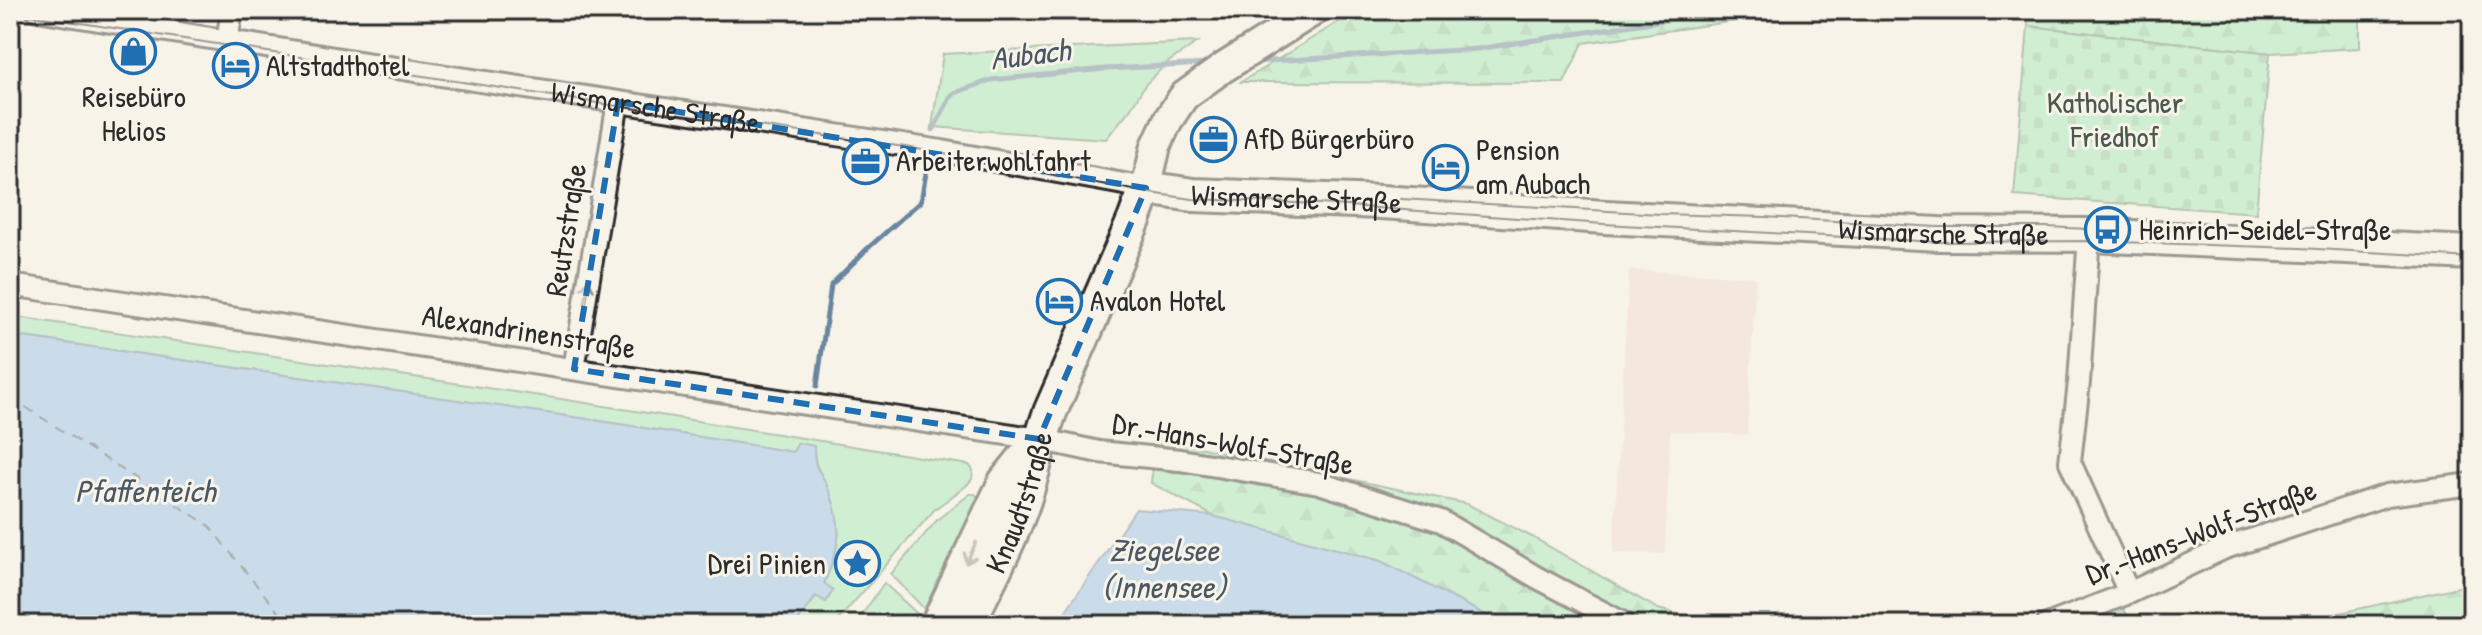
<svg xmlns="http://www.w3.org/2000/svg" width="2482" height="635" font-family="'Patrick Hand',sans-serif">
<defs>
<pattern id="forest-firs" width="22" height="20" patternUnits="userSpaceOnUse" patternTransform="scale(2)"><rect width="22" height="20" fill="#a1e9b7"/><path d="M5 1l3.5 6h-7zM16 11l3.5 6h-7z" fill="#8bc89e"/></pattern>
<pattern id="cemetery-stones" width="16" height="16" patternUnits="userSpaceOnUse" patternTransform="scale(2)"><rect width="16" height="16" fill="#a1e9b7"/><path d="M2 7V4a2 2 0 0 1 4 0v3zM10 15v-3a2 2 0 0 1 4 0v3z" fill="#8bc89e"/></pattern>
</defs>
<rect width="100%" height="100%" fill="#f7f3e8"/>
<filter id="ink" filterUnits="userSpaceOnUse"><feTurbulence type="fractalNoise" baseFrequency=".0125" numOctaves="2"/><feDisplacementMap in="SourceGraphic" scale="16" xChannelSelector="R" yChannelSelector="G"/><feConvolveMatrix kernelMatrix="1 2 1 2 8 2 1 2 1" color-interpolation-filters="sRGB"/></filter>
<g filter="url(#ink)">
<path fill="#efdad2" d="M1629,270l127,7 -9,158 -77,-4 -5,123 -52,-1z"/>
<g fill="#a1e9b7" stroke="#668a71" stroke-width="2">
<path d="M1198,42l-31,21 -22,22 -14,23 -25,31 -174,-12 11,-73z"/>
<path d="M10,316l557,84 402,65 4,5 -1,9 -6,7 -31,23 -101,116h-39l22,-29 9,6 7,-12 -9,-7c17,-38 20,-58 3,-97 -9,-20 -12,-14 -13,-40l-16,-3 -5,9 -199,-32 -584,-85z"/>
<path d="M970,494h5l3,3 -1,5 -49,111 -37,-39 47,-55z"/>
<path d="M884,583l40,37 -2,5h-67z"/>
</g>
<g fill="url(#forest-firs)" stroke="#668a71" stroke-width="2">
<path d="M1358,10h454l-229,33 -19,40 -323,-1z"/>
<path d="M2028,10h332v38l-90,5 -242,-27z"/>
<path d="M1156,438l311,66 67,34 124,71 63,16h-216l-124,-64 -168,-45 -62,-33z"/>
<path d="M2472,584v41h-187z"/>
<path d="M2122,606l11,19h-59z"/>
</g>
<path fill="url(#cemetery-stones)" stroke="#668a71" stroke-width="2" d="M2028,26l242,27 -14,160 -242,-17z"/>
<g fill="#93c1ed" stroke="#69859f" stroke-width="2">
<path d="M10,335l584,85 199,32 5,-9 16,3c0,26 4,19 13,40 17,39 14,59 -3,97l9,7 -7,12 -10,-6 -21,29h-785z"/>
<path d="M1136,509l77,7 168,45 124,64h-449z"/>
</g>
<g fill="none" stroke-linecap="round" stroke-linejoin="round">
<g stroke="#69859f" stroke-width="5">
<path d="M1254,62l223,-13 253,-39"/>
<path d="M933,130l19,-36 39,-14 114,-11 103,-5"/>
<path d="M817,386l14,-101 36,-36 54,-48 7,-39"/>
</g>
<path stroke="#4a5865" stroke-width="2" stroke-dasharray="10 8" stroke-linecap="butt" d="M10,397l198,128 81,100"/>
<defs>
<g id="street">
<path id="s1" d="M37,10l403,65 502,76 204,37"/>
<path d="M227,41l5,-31"/>
<path d="M2089,235l-10,147 -9,80 59,131"/>
<path d="M10,285l1029,154 60,13 81,8 139,23 70,22 52,16 95,56 91,48"/>
<path d="M574,369l44,-267"/>
<path d="M2047,625l82,-32 96,-45 50,-16 112,-37 85,-11"/>
</g>
<path id="secondary" d="M1146,188l10,-42 12,-26 16,-24 39,-28 92,-58"/>
<g id="primary">
<path d="M937,625l68,-143 30,-37"/>
<path id="s2" d="M967,625c22,-44 47,-90 61,-137 8,-27 13,-53 23,-78l83,-190 12,-32 47,7 188,7 224,15 334,17 150,1 383,18"/>
</g>
</defs>
<use href="#street" stroke="#2b2b2b" stroke-width="26"/>
<use href="#secondary" stroke="#2b2b2b" stroke-width="34"/>
<use href="#primary" stroke="#2b2b2b" stroke-width="38"/>
<use href="#street" stroke="#f7f3e8" stroke-width="20"/>
<use href="#secondary" stroke="#f7f3e8" stroke-width="28"/>
<use href="#primary" stroke="#f7f3e8" stroke-width="32"/>
<g stroke="#2b2b2b" stroke-width="2">
<path d="M10,12l607,94 295,42 232,44 48,7 128,5 284,20 334,18 152,-1 210,7 172,10"/>
<path d="M1401,199l259,15 105,3 173,10h109l62,3"/>
</g>
</g>
<defs><path id="oneway-shaft" d="M-6 0H5M1.5-3L5.5 0L1.5 3" fill="none" stroke-width="1.6" stroke-linecap="round" stroke-linejoin="round" transform="scale(2)"/></defs>
<g stroke="#918f8a">
<use href="#oneway-shaft" transform="translate(587 292) rotate(-81)"/>
<use href="#oneway-shaft" transform="translate(971 553) rotate(115)"/>
</g>
</g>
<path d="M0 0H2482V635H0ZM618,102l528,86 -107,251 -465,-70z" fill="#f7f3e8" fill-opacity=".55" fill-rule="evenodd"/>
<path fill="none" stroke="#1f6fb2" stroke-width="6" stroke-dasharray="16 10" stroke-linejoin="round" d="M618,102l528,86 -107,251 -465,-70z"/>
<defs>
<symbol id="shop-ring" viewBox="-11 -11 22 22"><circle r="9.5" fill="#f7f3e8" stroke="#1f6fb2" stroke-width="1.5"/><path d="M-5-2.5h2.3a2.7 3.5 0 0 1 5.4 0H5L5.5 6h-11ZM-1.5-2.5h3a1.5 2.3 0 0 0-3 0Z" fill="#1f6fb2"/></symbol>
<symbol id="hotel-ring" viewBox="-11 -11 22 22"><circle r="9.5" fill="#f7f3e8" stroke="#1f6fb2" stroke-width="1.5"/><path d="M-6-4.5h1.5V1H6V5H4.5V3h-9V5H-6ZM-4 0a1.8 1.8 0 1 1 3.6 0ZM.5 0V-2.5h3Q6-2.5 6 0Z" fill="#1f6fb2"/></symbol>
<symbol id="office-ring" viewBox="-11 -11 22 22"><circle r="9.5" fill="#f7f3e8" stroke="#1f6fb2" stroke-width="1.5"/><path d="M-6-3h4V-5.5h4V-3h4V5H-6ZM-1-4.5V-3h2v-1.5ZM-6 0V1H6V0Z" fill="#1f6fb2"/></symbol>
<symbol id="bus-ring" viewBox="-11 -11 22 22"><circle r="9.5" fill="#f7f3e8" stroke="#1f6fb2" stroke-width="1.5"/><path d="M-5-6H5V4H4V6H2V4H-2V6H-4V4H-5ZM-3.5-4V0h7V-4ZM-3.5 1.2v1.5H-2V1.2ZM2 1.2v1.5H3.5V1.2Z" fill="#1f6fb2"/></symbol>
<symbol id="sight-ring" viewBox="-11 -11 22 22"><circle r="9.5" fill="#f7f3e8" stroke="#1f6fb2" stroke-width="1.5"/><path d="M0-6L1.8-2.2L6-1.7L2.9 1.2L3.7 5.4L0 3.3L-3.7 5.4L-2.9 1.2L-6-1.7L-1.8-2.2Z" fill="#1f6fb2"/></symbol>
</defs>
<g fill-rule="evenodd">
<use href="#shop-ring" x="108" y="26" width="51" height="51"/>
<use href="#hotel-ring" x="210" y="40" width="51" height="51"/>
<use href="#office-ring" x="1188" y="114" width="51" height="51"/>
<use href="#office-ring" x="840" y="136" width="51" height="51"/>
<use href="#hotel-ring" x="1420" y="142" width="51" height="51"/>
<use href="#bus-ring" x="2082" y="204" width="51" height="51"/>
<use href="#hotel-ring" x="1034" y="276" width="51" height="51"/>
<use href="#sight-ring" x="832" y="538" width="51" height="51"/>
</g>
<g text-anchor="middle" stroke-width="6" stroke-linejoin="round" paint-order="stroke">
<g font-size="30" fill="#2b2b2b" stroke="#f7f3e8" text-anchor="start">
<text x="266" y="76">Altstadthotel</text>
<text x="134" y="107" text-anchor="middle">Reisebüro<tspan x="134" dy="34">Helios</tspan></text>
<text x="1244" y="149">AfD Bürgerbüro</text>
<text x="1476" y="160">Pension<tspan x="1476" dy="34">am Aubach</tspan></text>
<text x="896" y="171">Arbeiterwohlfahrt</text>
<text x="2139" y="240">Heinrich-Seidel-Straße</text>
<text x="1090" y="311">Avalon Hotel</text>
<text x="826" y="574" text-anchor="end">Drei Pinien</text>
</g>
<g font-size="30" fill="#485a4e" stroke="#f7f3e8">
<text x="2115" y="113">Katholischer<tspan x="2115" dy="34">Friedhof</tspan></text>
</g>
<g font-size="30" fill="#2b2b2b" stroke="#f7f3e8">
<text dy="10" stroke="none"><textPath href="#s1" startOffset="626">Wismarsche Straße</textPath></text>
<text dy="10" stroke="none"><textPath href="#s2" startOffset="624">Wismarsche Straße</textPath></text>
<text transform="translate(566 230) rotate(-81)" y="10">Reutzstraße</text>
<text dy="10" stroke="none"><textPath href="#s2" startOffset="1272">Wismarsche Straße</textPath></text>
<text transform="translate(529 332) rotate(9)" y="10">Alexandrinenstraße</text>
<text transform="translate(1233 444) rotate(10)" y="10">Dr.-Hans-Wolf-Straße</text>
<text dy="10" stroke="none"><textPath href="#s2" startOffset="134">Knaudtstraße</textPath></text>
<text transform="translate(2201 532) rotate(-21)" y="10">Dr.-Hans-Wolf-Straße</text>
</g>
<g font-size="32" font-style="italic" fill="#4a5865" stroke="#f7f3e8">
<text transform="translate(1030 54) rotate(-7)" y="11">Aubach</text>
<text x="145" y="502">Pfaffenteich</text>
<text x="1164" y="561">Ziegelsee<tspan x="1164" dy="37">(Innensee)</tspan></text>
</g>
</g>
<rect width="2482" height="635" fill="none" stroke="#f7f3e8" stroke-width="40"/>
<rect x="20" y="20" width="2442" height="595" fill="none" stroke="#2b2b2b" stroke-width="3" filter="url(#ink)"/>
</svg>
